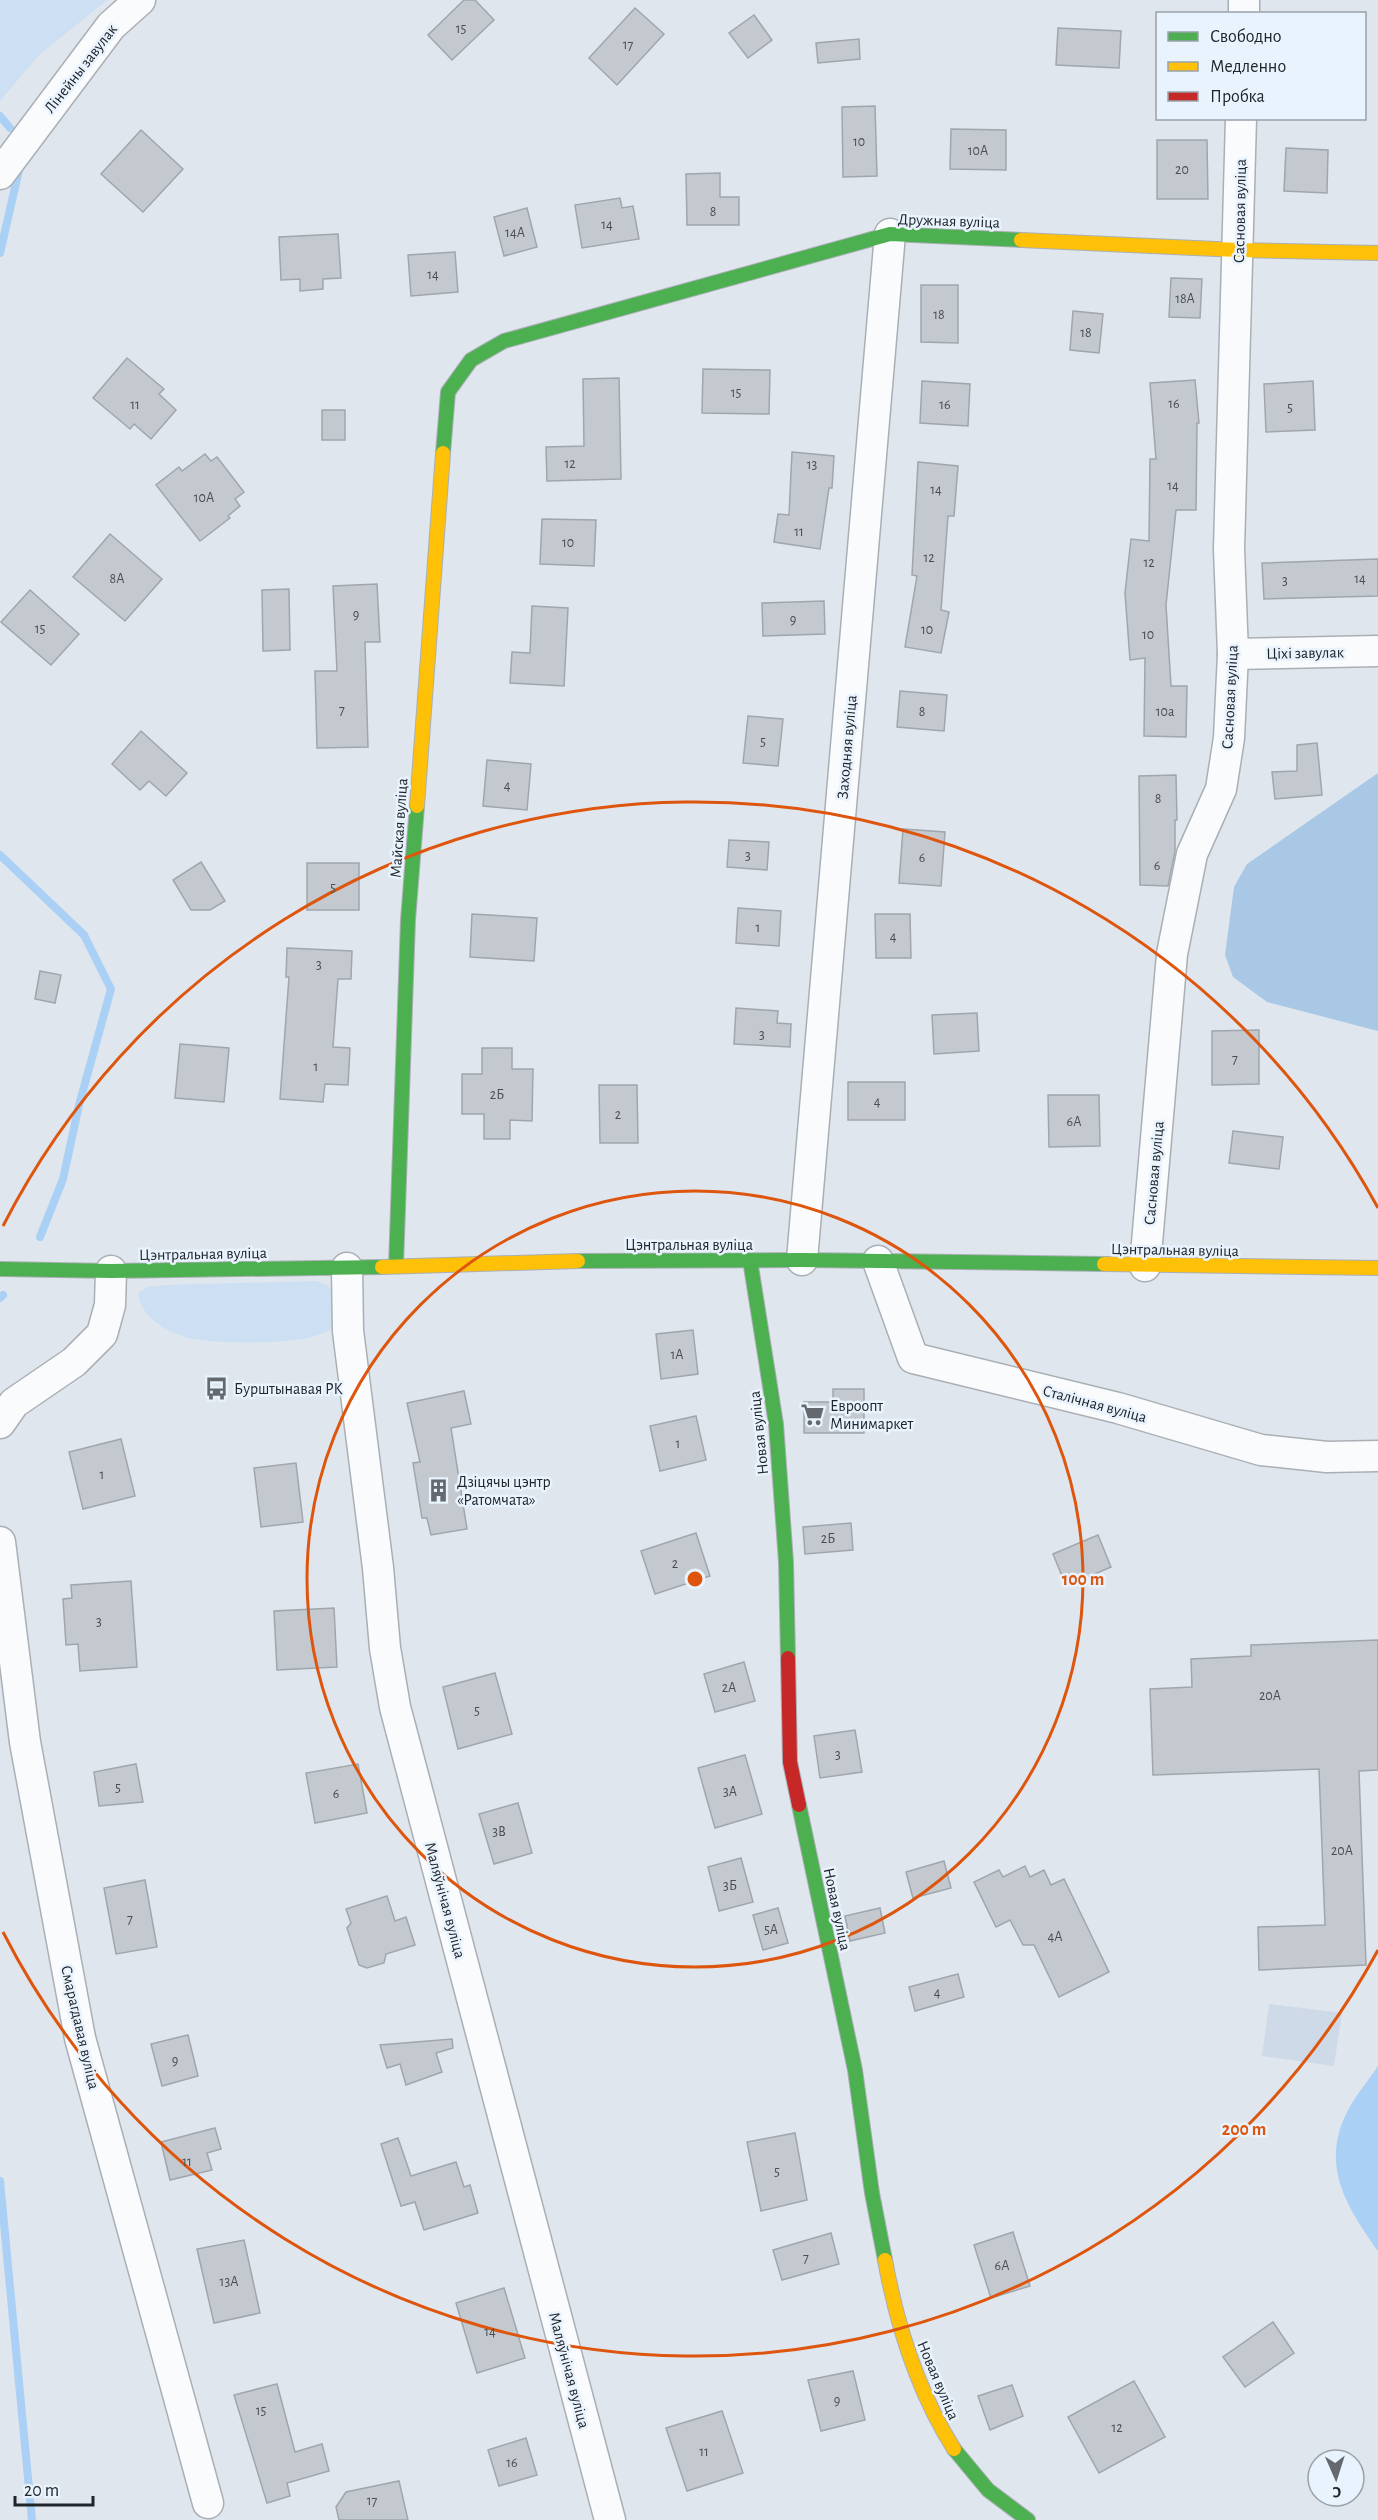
<svg xmlns="http://www.w3.org/2000/svg" width="1378" height="2520" font-family="'Alegreya Sans',sans-serif">
<rect width="100%" height="100%" fill="#dfe6ee"/>
<path fill="#cedae8" d="M1269,2004l73,9 -8,53 -72,-10z"/>
<g fill="#ccdff3">
<path d="M0,0h107l-69,56 -38,45z"/>
<path d="M316,1281l11,4 7,7 1,18 -4,19c-22,17 -117,16 -145,8 -21,-6 -46,-21 -48,-44l9,-6 18,-2z"/>
</g>
<path fill="#a9c8e6" d="M1378,773v258l-111,-29 -34,-25 -8,-22 9,-68 13,-23z"/>
<path fill="#aad0f5" d="M1378,2066v185c-31,-44 -58,-85 -31,-139 8,-16 21,-31 31,-46z"/>
<g fill="none" stroke-linecap="round" stroke-linejoin="round">
<g stroke="#aad0f5" stroke-width="8">
<path d="M0,116l10,12"/>
<path d="M0,253l19,-83"/>
<path d="M0,855l84,80 27,54 -32,116 -16,74 -23,58"/>
<path d="M0,1298l3,-3"/>
<path d="M0,2181l32,339"/>
</g>
</g>
<g fill="#c3c9cf" stroke="#a0a6ac" stroke-width="1.5">
<path d="M464,0h11l19,20 -42,40 -24,-25z"/>
<path d="M635,8l29,26 -47,51 -28,-27z"/>
<path d="M754,15l18,25 -24,18 -19,-25z"/>
<path d="M1058,28l63,3 -2,37 -63,-3z"/>
<path d="M859,39l1,20 -42,4 -2,-20z"/>
<path d="M875,106l2,70 -34,1 -1,-70z"/>
<path d="M951,129l55,1v40l-56,-1z"/>
<path d="M141,130l42,39 -40,43 -42,-38z"/>
<path d="M1157,140h50l1,59h-51z"/>
<path d="M1286,148l42,2 -1,43 -43,-2z"/>
<path d="M720,173v24h19v28h-52l-1,-51z"/>
<path d="M620,198l2,10 11,-2 6,33 -57,9 -7,-43z"/>
<path d="M527,208l10,39 -33,9 -10,-39z"/>
<path d="M338,234l3,44 -18,1v10l-23,2v-12l-19,1 -2,-43z"/>
<path d="M455,252l3,40 -47,4 -3,-41z"/>
<path d="M1171,278l31,1 -2,39 -31,-1z"/>
<path d="M921,285h37v58l-37,-1z"/>
<path d="M1073,311l30,3 -4,39 -29,-3z"/>
<path d="M127,358l37,31 -5,5 17,16 -25,29 -17,-15 -4,5 -37,-31z"/>
<path d="M703,369l67,1 -1,44 -67,-1z"/>
<path d="M619,378l2,101 -74,2 -1,-34 38,-1 -1,-67z"/>
<path d="M1195,380l4,43h-2l-1,87h-20l-10,95 5,81h16l-1,51 -42,-1 1,-78 -15,2 -5,-67 6,-54 18,2 1,-82h6l-6,-76z"/>
<path d="M922,381l48,3 -2,42 -48,-3z"/>
<path d="M1313,381l2,49 -49,2 -2,-48z"/>
<rect x="322" y="410" width="23" height="30"/>
<path d="M792,452l42,4 -2,32h-3l-9,61 -46,-7 4,-28 11,1z"/>
<path d="M205,454l6,7 6,-4 27,35 -9,7 5,7 -12,10 2,2 -30,23 -44,-56 23,-18 3,4z"/>
<path d="M918,462l40,4 -4,50h-6l-7,94 8,2 -8,41 -36,-6 12,-71 -5,-1z"/>
<path d="M542,519l54,1 -2,46 -54,-2z"/>
<path d="M110,534l52,45 -37,42 -52,-44z"/>
<path d="M1378,559v37l-114,3 -2,-36z"/>
<path d="M377,584l3,58h-15l3,105 -51,1 -2,-77h22l-4,-85z"/>
<path d="M289,589l1,61 -27,1 -1,-61z"/>
<path d="M30,590l49,44 -28,31 -50,-43z"/>
<path d="M824,601l1,33 -62,2 -1,-33z"/>
<path d="M532,606l36,2 -4,78 -54,-3 2,-31 18,1z"/>
<path d="M900,691l47,4 -3,36 -47,-4z"/>
<path d="M748,716l35,3 -5,47 -35,-3z"/>
<path d="M141,731l46,42 -21,23 -17,-15 -9,9 -28,-26z"/>
<path d="M1317,743l5,52 -47,4 -3,-27 25,-1v-26z"/>
<path d="M487,760l44,4 -4,46 -44,-4z"/>
<path d="M1176,775l1,45h-2v32l-7,34 -28,-1 -1,-109z"/>
<path d="M903,829l42,3 -4,54 -42,-3z"/>
<path d="M729,840l40,2 -2,28 -40,-3z"/>
<path d="M201,862l24,39 -15,9h-19l-18,-30z"/>
<rect x="307" y="863" width="52" height="47"/>
<path d="M738,908l43,3 -2,35 -43,-3z"/>
<path d="M472,914l65,4 -3,43 -64,-4z"/>
<path d="M875,914h35l1,44h-35z"/>
<path d="M287,948l65,3 -1,28h-13l-5,68 17,1 -2,37 -23,-1 -2,18 -43,-3 9,-122h-3z"/>
<path d="M40,971l21,4 -6,28 -20,-4z"/>
<path d="M736,1008l42,3 -1,12 14,1 -1,23 -56,-3z"/>
<path d="M977,1013l2,38 -45,3 -2,-39z"/>
<path d="M1259,1030v54l-47,1v-54z"/>
<path d="M180,1044l49,4 -5,54 -49,-4z"/>
<path d="M482,1048h30v21h21l-1,52 -22,-1v19h-26v-25h-22v-40h20z"/>
<rect x="848" y="1082" width="57" height="38"/>
<path d="M599,1085h38l1,58h-38z"/>
<path d="M1048,1095h51l1,51 -51,1z"/>
<path d="M1233,1131l50,6 -4,32 -50,-6z"/>
<path d="M693,1330l5,44 -37,5 -5,-45z"/>
<path d="M833,1389h31v44h-60v-31h29z"/>
<path d="M464,1391l7,33 -20,4 16,101 -36,6 -4,-17h-5l-9,-55 7,-1 -13,-59z"/>
<path d="M696,1416l10,44 -46,11 -10,-45z"/>
<path d="M121,1439l14,57 -52,13 -14,-57z"/>
<path d="M296,1463l7,59 -42,5 -7,-59z"/>
<path d="M851,1523l2,27 -48,4 -2,-27z"/>
<path d="M696,1533l14,43 -55,18 -14,-43z"/>
<path d="M1098,1535l13,32 -45,19 -13,-32z"/>
<path d="M131,1581l6,86 -57,4 -2,-27 -12,1 -3,-46 9,-1 -1,-13z"/>
<path d="M334,1608l3,59 -60,3 -3,-59z"/>
<path d="M1378,1640v130l-19,1 7,194 -107,5 -1,-43 67,-2 -6,-156 -166,6 -3,-86 42,-2 -1,-28 60,-3v-11z"/>
<path d="M744,1662l11,39 -40,11 -11,-38z"/>
<path d="M495,1673l17,61 -54,15 -15,-62z"/>
<path d="M855,1730l7,42 -42,6 -6,-42z"/>
<path d="M745,1755l17,59 -47,14 -17,-60z"/>
<path d="M136,1764l7,38 -44,4 -5,-34z"/>
<path d="M358,1764l9,49 -52,10 -9,-50z"/>
<path d="M518,1803l14,50 -38,11 -15,-50z"/>
<path d="M741,1858l12,44 -34,9 -11,-44z"/>
<path d="M944,1861l7,27 -38,10 -7,-26z"/>
<path d="M1025,1866l5,11 14,-7 7,15 13,-6 45,93 -50,25 -25,-52h-11l-13,-25 -14,7 -22,-45 25,-12 4,7z"/>
<path d="M145,1880l12,67 -41,7 -12,-66z"/>
<path d="M387,1896l8,25 11,-4 9,28 -29,9 -2,9 -17,5 -8,-3 -12,-37 4,-5 -5,-14z"/>
<path d="M778,1908l10,35 -25,7 -10,-35z"/>
<path d="M880,1908l5,25 -35,8 -5,-25z"/>
<path d="M958,1974l6,23 -49,14 -6,-24z"/>
<path d="M188,2035l10,41 -36,10 -11,-42z"/>
<path d="M452,2039l1,9 -17,5 6,19 -36,13 -6,-21 -13,4 -7,-23z"/>
<path d="M215,2128l6,21 -14,4 5,17 -42,10 -9,-38z"/>
<path d="M795,2133l12,67 -46,11 -14,-69z"/>
<path d="M398,2138l13,38 45,-14 8,25 6,-2 8,28 -54,17 -9,-28 -14,4 -20,-62z"/>
<path d="M1013,2232l17,54 -39,12 -17,-53z"/>
<path d="M831,2233l8,31 -57,16 -9,-30z"/>
<path d="M244,2240l16,73 -46,10 -17,-74z"/>
<path d="M504,2288l21,70 -48,15 -21,-70z"/>
<path d="M1273,2322l21,31 -49,34 -22,-30z"/>
<path d="M853,2371l12,49 -44,11 -13,-51z"/>
<path d="M1134,2381l31,56 -66,36 -31,-56z"/>
<path d="M277,2384l18,68 27,-8 7,27 -42,12 3,13 -23,7 -33,-108z"/>
<path d="M1012,2385l11,31 -33,14 -12,-34z"/>
<path d="M722,2411l21,62 -56,18 -21,-63z"/>
<path d="M526,2438l11,37 -38,11 -11,-36z"/>
<path d="M399,2481l9,39h-69l-3,-13 10,-15z"/>
</g>
<g fill="none" stroke-linecap="round" stroke-linejoin="round">
<defs>
<g id="street">
<path d="M1244,14v-14"/>
<path d="M0,174l111,-148 29,-26"/>
<path d="M1233,654l145,-3"/>
<path d="M802,1260l88,-1026"/>
<path d="M878,1261l35,97 205,50 143,42 66,7 51,-1"/>
<path d="M1145,1266l27,-312 20,-100 29,-65 8,-51 4,-84 -4,-105 12,-431"/>
<path d="M347,1268l1,63 30,237 7,80 10,59 215,813"/>
<path d="M0,1423l14,-20 60,-41 28,-28 8,-29 1,-34"/>
<path d="M0,1542l25,200 55,296 128,465"/>
</g>
<g id="fast">
<path d="M443,453l5,-61 23,-32 33,-19 386,-107 131,6"/>
<path d="M750,1260l26,164 10,138 2,96"/>
<path d="M578,1261l224,-1 302,4"/>
<path d="M396,1266l12,-346 9,-114"/>
<path d="M0,1269l111,2 271,-4"/>
<path d="M799,1805l56,265 17,123 13,67"/>
<path d="M954,2449l34,41 40,30"/>
</g>
<g id="slow">
<path d="M1021,240l217,10 140,3"/>
<path d="M417,806l26,-353"/>
<path d="M1104,1264l274,4"/>
<path d="M382,1267l196,-6"/>
<path d="M885,2260c12,66 33,132 69,189"/>
</g>
<path id="jam" d="M788,1658l2,104 9,43"/>
</defs>
<use href="#street" stroke="#aaafb5" stroke-width="33"/>
<use href="#fast" stroke="#aaafb5" stroke-width="16"/>
<use href="#slow" stroke="#aaafb5" stroke-width="16"/>
<use href="#jam" stroke="#aaafb5" stroke-width="16"/>
<use href="#street" stroke="#fafbfc" stroke-width="30"/>
<use href="#fast" stroke="#4caf50" stroke-width="14"/>
<use href="#slow" stroke="#ffc107" stroke-width="14"/>
<use href="#jam" stroke="#c62828" stroke-width="14"/>
</g>
<g fill="none" stroke="#de560e" stroke-width="3">
<circle cx="695" cy="1579" r="388"/>
<path d="M1378 1950A777 777 0 0 1 3 1932M3 1226A777 777 0 0 1 1378 1208"/>
</g>
<defs>
<symbol id="bus-bare" viewBox="-9 -9 18 18"><path d="M-5-6H5V4H4V6H2V4H-2V6H-4V4H-5ZM-3.5-4V0h7V-4ZM-3.5 1.2v1.5H-2V1.2ZM2 1.2v1.5H3.5V1.2Z" fill="#63696f" stroke="#e9f3fe" stroke-width="2.5" paint-order="stroke"/></symbol>
<symbol id="supermarket-bare" viewBox="-9 -9 18 18"><path d="M-6-5.5h2.5l.6 2H6L4.5 2H-2.5L-4.4-4H-6ZM-1.5 3.2a1.3 1.3 0 1 0 .1 0ZM3 3.2a1.3 1.3 0 1 0 .1 0Z" fill="#63696f" stroke="#e9f3fe" stroke-width="2.5" paint-order="stroke"/></symbol>
<symbol id="building-bare" viewBox="-9 -9 18 18"><path d="M-4-6H4V6H1V3H-1V6H-4ZM-2.5-4.3h1.7v1.8h-1.7ZM.8-4.3h1.7v1.8H.8ZM-2.5-1h1.7V.8h-1.7ZM.8-1h1.7V.8H.8Z" fill="#63696f" stroke="#e9f3fe" stroke-width="2.5" paint-order="stroke"/></symbol>
</defs>
<g fill-rule="evenodd">
<use href="#bus-bare" x="200" y="1372" width="33" height="33"/>
<use href="#supermarket-bare" x="796" y="1398" width="33" height="33"/>
<use href="#building-bare" x="422" y="1474" width="33" height="33"/>
</g>
<g text-anchor="middle" stroke-width="5" stroke-linejoin="round" paint-order="stroke">
<g font-size="14" fill="#494e53">
<text x="461" y="33">15</text>
<text x="628" y="49">17</text>
<text x="859" y="146">10</text>
<text x="978" y="155">10А</text>
<text x="1182" y="174">20</text>
<text x="713" y="216">8</text>
<text x="607" y="229">14</text>
<text x="515" y="237">14А</text>
<text x="433" y="279">14</text>
<text x="1185" y="303">18А</text>
<text x="939" y="319">18</text>
<text x="1086" y="337">18</text>
<text x="736" y="397">15</text>
<text x="1174" y="408">16</text>
<text x="135" y="409">11</text>
<text x="945" y="409">16</text>
<text x="1290" y="412">5</text>
<text x="570" y="468">12</text>
<text x="812" y="469">13</text>
<text x="1173" y="490">14</text>
<text x="936" y="494">14</text>
<text x="204" y="502">10А</text>
<text x="799" y="536">11</text>
<text x="568" y="547">10</text>
<text x="929" y="562">12</text>
<text x="1149" y="567">12</text>
<text x="117" y="583">8А</text>
<text x="1360" y="583">14</text>
<text x="1285" y="585">3</text>
<text x="356" y="619">9</text>
<text x="793" y="624">9</text>
<text x="40" y="633">15</text>
<text x="927" y="634">10</text>
<text x="1148" y="639">10</text>
<text x="342" y="714">7</text>
<text x="922" y="716">8</text>
<text x="1165" y="716">10а</text>
<text x="763" y="746">5</text>
<text x="507" y="790">4</text>
<text x="1158" y="803">8</text>
<text x="748" y="860">3</text>
<text x="922" y="862">6</text>
<text x="1157" y="870">6</text>
<text x="333" y="892">5</text>
<text x="758" y="932">1</text>
<text x="893" y="941">4</text>
<text x="319" y="969">3</text>
<text x="762" y="1039">3</text>
<text x="1235" y="1063">7</text>
<text x="316" y="1071">1</text>
<text x="497" y="1099">2Б</text>
<text x="877" y="1106">4</text>
<text x="618" y="1119">2</text>
<text x="1074" y="1126">6А</text>
<text x="677" y="1359">1А</text>
<text x="678" y="1448">1</text>
<text x="102" y="1479">1</text>
<text x="828" y="1543">2Б</text>
<text x="675" y="1568">2</text>
<text x="99" y="1626">3</text>
<text x="729" y="1692">2А</text>
<text x="1270" y="1700">20А</text>
<text x="477" y="1715">5</text>
<text x="838" y="1759">3</text>
<text x="118" y="1792">5</text>
<text x="730" y="1796">3А</text>
<text x="336" y="1798">6</text>
<text x="499" y="1836">3В</text>
<text x="1342" y="1855">20А</text>
<text x="730" y="1890">3Б</text>
<text x="130" y="1923">7</text>
<text x="771" y="1934">5А</text>
<text x="1055" y="1941">4А</text>
<text x="937" y="1997">4</text>
<text x="175" y="2065">9</text>
<text x="187" y="2166">11</text>
<text x="777" y="2176">5</text>
<text x="806" y="2262">7</text>
<text x="1002" y="2270">6А</text>
<text x="229" y="2286">13А</text>
<text x="490" y="2336">14</text>
<text x="837" y="2405">9</text>
<text x="261" y="2415">15</text>
<text x="1117" y="2432">12</text>
<text x="704" y="2456">11</text>
<text x="512" y="2467">16</text>
<text x="372" y="2505">17</text>
</g>
<g font-size="16" fill="#20252a" stroke="#e9f3fe">
<text transform="translate(80 68) rotate(-52)" y="6">Лінейны завулак</text>
<text transform="translate(1239 211) rotate(-89)" y="6">Сасновая вуліца</text>
<text transform="translate(949 220) rotate(2)" y="6">Дружная вуліца</text>
<text transform="translate(1305 652) rotate(-1)" y="6">Ціхі завулак</text>
<text transform="translate(1229 697) rotate(-87)" y="6">Сасновая вуліца</text>
<text transform="translate(846 747) rotate(-85)" y="6">Заходняя вуліца</text>
<text transform="translate(398 828) rotate(-86)" y="6">Майская вуліца</text>
<text transform="translate(1153 1173) rotate(-85)" y="6">Сасновая вуліца</text>
<text x="689" y="1250">Цэнтральная вуліца</text>
<text transform="translate(1175 1249) rotate(1)" y="6">Цэнтральная вуліца</text>
<text transform="translate(203 1253) rotate(-1)" y="6">Цэнтральная вуліца</text>
<text transform="translate(1095 1403) rotate(15)" y="6">Сталічная вуліца</text>
<text transform="translate(758 1433) rotate(-96)" y="6">Новая вуліца</text>
<text transform="translate(446 1900) rotate(75)" y="6">Маляўнічая вуліца</text>
<text transform="translate(838 1909) rotate(78)" y="6">Новая вуліца</text>
<text transform="translate(81 2027) rotate(77)" y="6">Смарагдавая вуліца</text>
<text transform="translate(570 2370) rotate(75)" y="6">Маляўнічая вуліца</text>
<text transform="translate(939 2380) rotate(67)" y="6">Новая вуліца</text>
</g>
<g font-size="16" fill="#20252a" stroke="#e9f3fe" text-anchor="start">
<text x="234" y="1394">Бурштынавая РК</text>
<text x="830" y="1411">Евроопт<tspan x="830" dy="18">Минимаркет</tspan></text>
<text x="457" y="1487">Дзіцячы цэнтр<tspan x="457" dy="18">«Ратомчата»</tspan></text>
</g>
</g>
<circle cx="695" cy="1579" r="9" fill="#de560e" stroke="#e9f3fe" stroke-width="3"/>
<g font-size="18" text-anchor="middle" font-weight="bold" fill="#de560e" stroke="#e9f3fe" stroke-width="5" stroke-linejoin="round" paint-order="stroke">
<text x="1083" y="1585">100 m</text>
<text x="1244" y="2135">200 m</text>
</g>
<rect x="1156" y="12" width="210" height="108" fill="#e9f3fe" stroke="#99a1a9" stroke-width="1.5"/>
<rect x="1168" y="32" width="30" height="9" fill="#4caf50" stroke="#99a1a9" stroke-width="1.5"/>
<text x="1210" y="42" font-size="18" fill="#20252a">Свободно</text>
<rect x="1168" y="62" width="30" height="9" fill="#ffc107" stroke="#99a1a9" stroke-width="1.5"/>
<text x="1210" y="72" font-size="18" fill="#20252a">Медленно</text>
<rect x="1168" y="92" width="30" height="9" fill="#c62828" stroke="#99a1a9" stroke-width="1.5"/>
<text x="1210" y="102" font-size="18" fill="#20252a">Пробка</text>
<g transform="translate(1336 2478) rotate(177)"><circle r="28" fill="#e9f3fe" stroke="#99a1a9" stroke-width="1.5"/>
<path d="M0-4.5L10 22L0 15L-10 22Z" fill="#63696f"/>
<text y="-9" font-size="16" font-weight="bold" text-anchor="middle" fill="#20252a">С</text>
</g>
<path d="M15 2496v9h78v-9" fill="none" stroke="#20252a" stroke-width="3"/>
<text x="24" y="2496" font-size="18" fill="#20252a" stroke="#e9f3fe" stroke-width="4.5" paint-order="stroke">20 m</text>
</svg>
